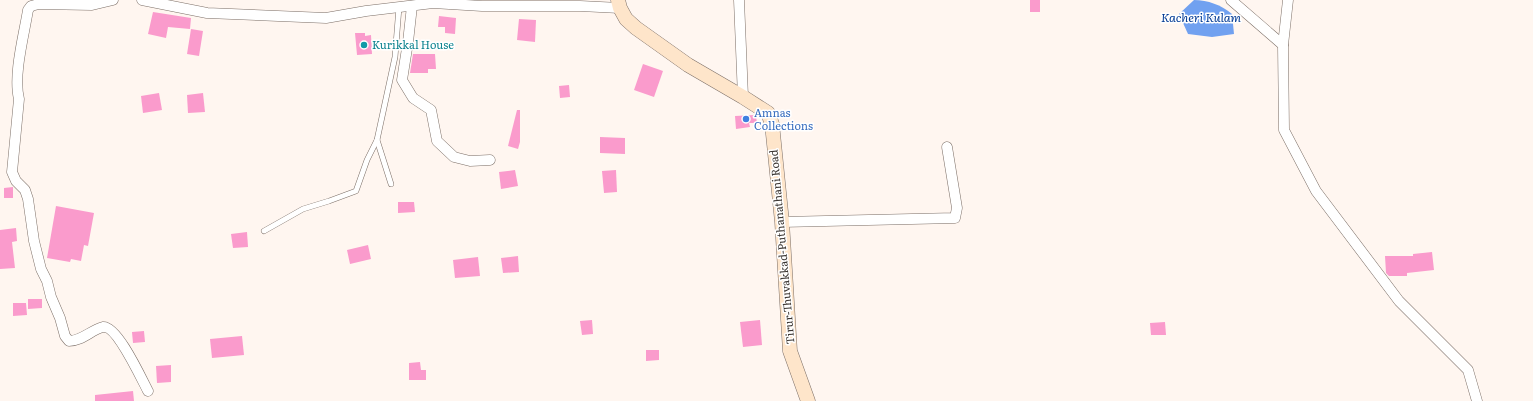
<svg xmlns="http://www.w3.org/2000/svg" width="1533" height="401" font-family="Literata,serif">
<rect width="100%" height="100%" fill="#fff6f0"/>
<path fill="#71a1f0" d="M1194,0c14,0 27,5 38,14l2,20 -22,3 -24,-3 -9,-20z"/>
<g fill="#fa9bcc">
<rect x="1030" y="0" width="10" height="12"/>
<path d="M153,12l38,6 -1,11 -22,-2 -2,11 -18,-4z"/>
<path d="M439,16l17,2 -1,16 -10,-1v-6h-7z"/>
<path d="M519,19l17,1 -1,22 -18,-2z"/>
<path d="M191,29l12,2 -4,25 -12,-2z"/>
<path d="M355,33h10v3l6,-1 1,19 -15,1z"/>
<path d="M413,54h22l1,15h-8v4h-18z"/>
<path d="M643,64l20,7 -9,26 -20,-7z"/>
<path d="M569,85l1,12 -10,1 -1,-12z"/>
<path d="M159,93l3,17 -19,3 -2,-17z"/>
<path d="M203,93l2,19 -17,1 -1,-18z"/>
<path d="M517,110h3v32l-2,7 -10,-3z"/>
<path d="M755,115l1,1 1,7h-8l1,4 -14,2 -1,-13z"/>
<path d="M600,137l25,1v16l-25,-1z"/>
<path d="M515,170l3,16 -17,3 -2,-17z"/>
<path d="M616,170l1,22 -13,1 -2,-22z"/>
<path d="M13,187v11h-9v-10z"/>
<path d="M398,202h16l1,10 -17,1z"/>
<path d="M56,206l38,7 -6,33 -4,-1 -3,16 -10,-2 -1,3 -23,-4z"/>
<path d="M16,228l1,13 -5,1 3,26 -15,1v-39z"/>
<path d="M247,232l1,15 -15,1 -2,-14z"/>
<path d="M368,245l3,14 -21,5 -3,-14z"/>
<path d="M1432,252l2,18 -27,3v3h-18l-3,-3 -1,-17h28v-2z"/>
<path d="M518,256l1,16 -16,1 -2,-15z"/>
<path d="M478,257l2,19 -25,2 -2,-18z"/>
<path d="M28,299h14v9l-14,1z"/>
<path d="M13,303h13l1,12 -14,1z"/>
<path d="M592,320l1,14 -11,1 -2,-14z"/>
<path d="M760,320l2,25 -19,2 -3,-25z"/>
<path d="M1165,322l1,13h-15l-1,-12z"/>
<path d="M144,331l1,11 -12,1 -1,-11z"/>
<path d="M242,336l2,19 -32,3 -2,-19z"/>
<path d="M646,350h13v10l-13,1z"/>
<path d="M420,362l1,8h5v10h-17v-17z"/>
<path d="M171,365v17l-14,1 -1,-17z"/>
<path d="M133,391l1,10h-39v-6z"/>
</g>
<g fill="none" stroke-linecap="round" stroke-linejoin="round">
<defs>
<g id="lane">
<path d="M391,184l-14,-44 18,-83 4,-50"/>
<path d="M264,231l39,-22 26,-8 27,-10 11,-31 10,-20"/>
</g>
<g id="street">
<path d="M113,0l-21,5 -53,-1 -8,2 -3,4c-4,25 -15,65 -9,89l-7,73 4,9 9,9 3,9 6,42 7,28 6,12 4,16 9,21 5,18 4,5c13,0 22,-11 34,-14 14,-2 39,53 45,64"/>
<path d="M142,0l65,13 119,5 40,-7 67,-8 49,3h98l40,2"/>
<path d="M739,0l4,97"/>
<path d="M1231,0l52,45 1,85 32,61 83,110 69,69 9,31"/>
<path d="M412,6l-4,36 -6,38 11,18 18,12 6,31 17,16 16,4 20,-1"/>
<path d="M1283,45l5,-45"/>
<path d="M782,222l173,-4 2,-10 -10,-61"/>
</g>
<path id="secondary" d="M618,0l2,8 6,11 10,9 52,37 55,32 25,16 4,11 10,98 8,129 18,50"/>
</defs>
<use href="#lane" stroke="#7c6f67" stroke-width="6"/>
<use href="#street" stroke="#7c6f67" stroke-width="11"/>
<use href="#secondary" stroke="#7c6f67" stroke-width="15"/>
<use href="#lane" stroke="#fff" stroke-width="5"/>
<use href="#street" stroke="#fff" stroke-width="10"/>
<use href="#secondary" stroke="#fee5ca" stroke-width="14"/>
</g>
<circle fill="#0f9aa8" stroke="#fff" stroke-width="1.5" cx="364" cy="45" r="4"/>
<circle fill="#3f7fe0" stroke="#fff" stroke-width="1.5" cx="746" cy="119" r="4"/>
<g text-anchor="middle" stroke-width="3" stroke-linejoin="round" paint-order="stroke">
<g font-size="11" fill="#0d838f" stroke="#fff" text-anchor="start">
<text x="372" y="49">Kurikkal House</text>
</g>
<g font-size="11" fill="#366cbe" stroke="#fff" text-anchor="start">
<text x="754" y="117">Amnas<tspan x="754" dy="13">Collections</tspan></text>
</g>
<g font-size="11" fill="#3a3531" stroke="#fff">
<text transform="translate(782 247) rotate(-95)" y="4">Tirur-Thuvakkad-Puthanathani Road</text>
</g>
<g font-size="12" font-style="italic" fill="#003993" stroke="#fff">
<text x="1201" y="22">Kacheri Kulam</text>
</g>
</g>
</svg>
